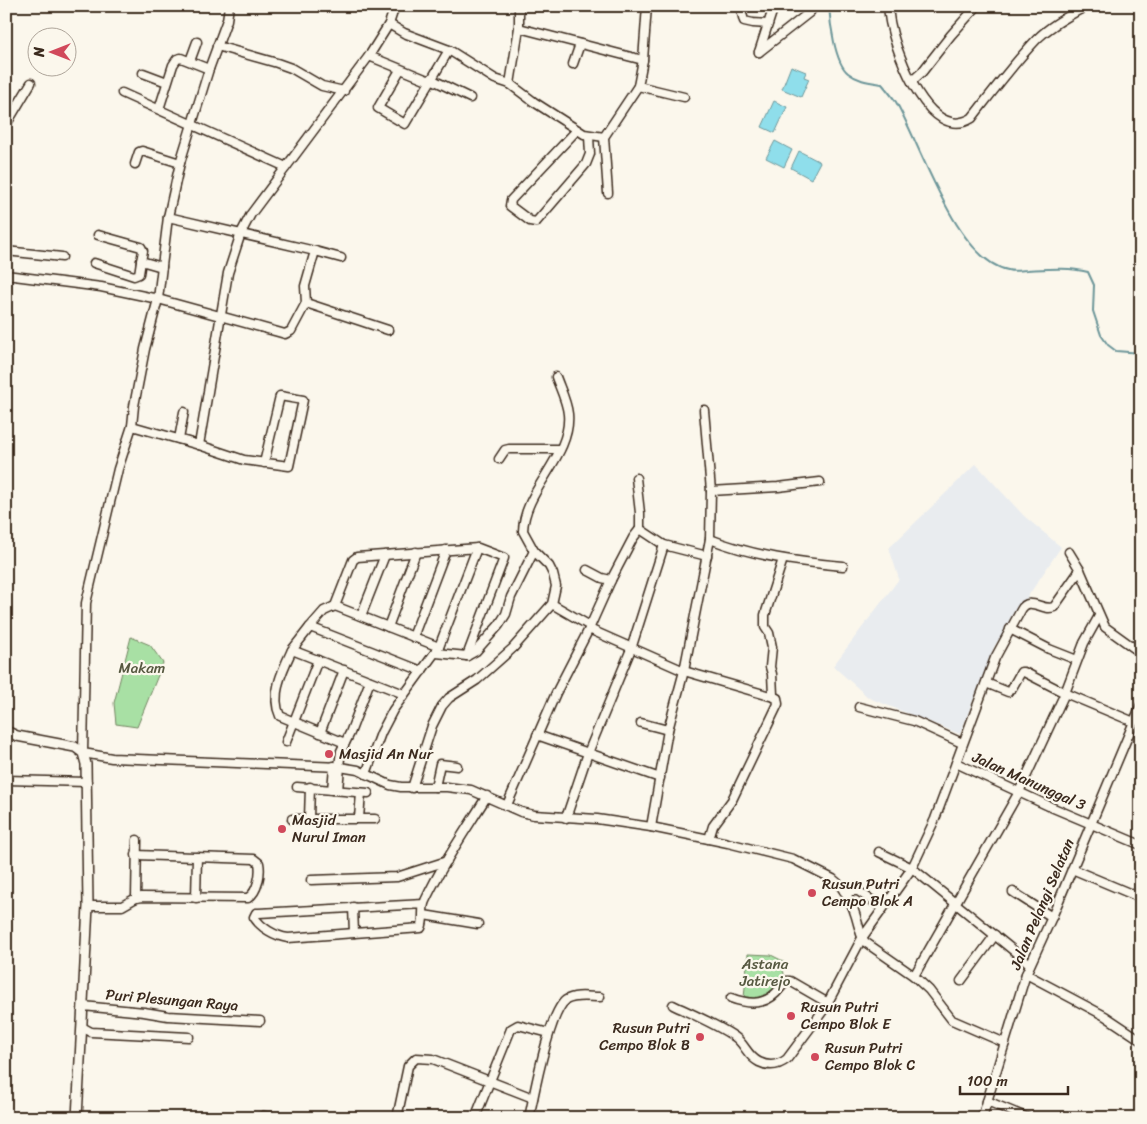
<svg xmlns="http://www.w3.org/2000/svg" width="1147" height="1124" font-family="Sriracha,sans-serif">
<rect width="100%" height="100%" fill="#fbf7ec"/>
<filter id="ink" filterUnits="userSpaceOnUse"><feTurbulence type="fractalNoise" baseFrequency=".02" numOctaves="2"/><feDisplacementMap in="SourceGraphic" scale="10" xChannelSelector="R" yChannelSelector="G"/><feConvolveMatrix kernelMatrix="1 2 1 2 8 2 1 2 1" color-interpolation-filters="sRGB"/></filter>
<g filter="url(#ink)">
<path fill="#e9ecef" d="M976,464l48,52 37,31 -67,100 -34,87 -91,-36 -36,-32 66,-87 -10,-31z"/>
<g fill="#a8e0a4" stroke="#728561">
<path d="M131,637l19,8 13,18 -26,64 -21,-3 -2,-21z"/>
<path d="M748,954l23,1 12,6 1,16 -9,13 -13,8h-18z"/>
</g>
<g fill="#8fdeeb" stroke="#6d9699">
<path d="M791,66l15,6 -2,5 5,2 -8,18 -19,-8z"/>
<path d="M774,101l13,6 -12,26 -13,-6z"/>
<path d="M775,141l17,9 -8,17 -18,-9z"/>
<path d="M799,151l21,11 -9,17 -20,-11z"/>
</g>
<g fill="none" stroke-linecap="round" stroke-linejoin="round">
<path stroke="#6d9699" stroke-width="2" d="M829,6c1,17 6,57 19,67 10,8 22,9 34,11 5,6 10,12 14,18 25,43 60,158 112,168 6,2 13,0 19,0 21,-1 41,-3 61,2l6,13 -1,26 8,24 7,10 8,6 25,2"/>
<defs>
<g id="minor">
<path d="M229,6l-2,14 -18,49 -29,94 -12,54 -10,82 -13,50 -11,57 -2,20 -14,43 -32,134 -3,150 29,5 228,9 18,3 32,15 11,2h46l24,3 50,22 13,3 63,4 54,8 77,16 65,16 40,20c13,10 21,29 25,45 2,6 3,13 7,18l49,34 15,14 23,30 53,23"/>
<path d="M740,6l4,15 9,2 15,1"/>
<path d="M888,6c1,7 1,13 3,20 6,29 39,118 81,92 21,-27 41,-54 65,-79 14,-14 32,-23 49,-33"/>
<path d="M389,24l15,9 45,17 46,29 15,5 24,18 50,32 20,3"/>
<path d="M519,28l124,32"/>
<path d="M217,46l60,17 14,5 31,18 22,5"/>
<path d="M759,52l51,-40 4,-6"/>
<path d="M759,52l15,-46"/>
<path d="M369,56l61,25"/>
<path d="M190,61l7,-19"/>
<path d="M573,64l7,-20"/>
<path d="M400,70l-22,38 27,16 44,-74"/>
<path d="M143,73l24,9"/>
<path d="M431,79l39,19"/>
<path d="M912,81l10,-9 29,-37 26,-29"/>
<path d="M510,84l9,-56v-22"/>
<path d="M638,86l46,11"/>
<path d="M122,93l164,74"/>
<path d="M160,106l13,-41 4,-6 4,-1 28,11"/>
<path d="M6,125l25,-42"/>
<path d="M577,130l-66,70 -1,6 20,15 6,1 1,-1 49,-57 4,-10 -1,-18"/>
<path d="M135,164l4,-12 3,-1 38,12"/>
<path d="M608,193l-4,-56 34,-51 5,-26 4,-54"/>
<path d="M98,235l43,12 2,4 -2,10 21,6"/>
<path d="M6,251l56,6"/>
<path d="M315,251l26,7"/>
<path d="M94,263l40,13 5,-2 2,-13"/>
<path d="M6,275l95,12 57,12 120,33 7,2 6,-3 15,-28 -1,-17 10,-35 -147,-34"/>
<path d="M306,303l82,27"/>
<path d="M132,426l67,19 45,15 45,6 14,-66 -23,-4 -16,67"/>
<path d="M179,439l5,-27"/>
<path d="M199,445l29,-172 13,-40 10,-19 118,-158 20,-32 6,-18"/>
<path d="M499,459l6,-9 4,-1h51"/>
<path d="M636,478l4,35v16"/>
<path d="M711,491l67,-4 42,-5"/>
<path d="M710,539c43,17 88,23 133,27"/>
<path d="M1069,552l11,18 25,57 36,26"/>
<path d="M587,570l15,8 9,2"/>
<path d="M552,604l38,22"/>
<path d="M335,606l18,-46 4,-3 121,-9 26,10 -37,98"/>
<path d="M361,616l24,-61"/>
<path d="M310,627l14,-16 11,-5 104,41"/>
<path d="M388,627l28,-75"/>
<path d="M589,629l95,42 93,27 1,6 -46,96 -19,26 -4,13"/>
<path d="M1010,629l39,20 28,11"/>
<path d="M413,637l33,-87"/>
<path d="M292,650l18,-23 112,44"/>
<path d="M436,653l31,3 9,-5 23,-26 7,-11 5,-17 23,-46"/>
<path d="M986,683l22,9"/>
<path d="M1012,688l9,-16h3l41,21 69,29"/>
<path d="M773,695l-1,-21 -2,-7 2,-20 -3,-14 -4,-6v-12l18,-56"/>
<path d="M859,707l55,14 48,22"/>
<path d="M641,723l27,7"/>
<path d="M320,733l24,-63"/>
<path d="M537,735l123,43"/>
<path d="M286,742l32,-82"/>
<path d="M345,743l-65,-27c-10,-21 3,-47 12,-66l112,44"/>
<path d="M956,763l95,44 90,38"/>
<path d="M339,766l2,-15 9,-18 20,-52"/>
<path d="M366,774l15,-41 12,-23 46,-63 38,-99"/>
<path d="M6,780l81,2"/>
<path d="M297,787l71,6"/>
<path d="M435,787l5,-23 17,2"/>
<path d="M412,788l20,-62 10,-20 7,-8 28,-18 36,-32 39,-44 4,-18 -3,-12 -4,-8 -15,-15 -11,-20c1,-42 49,-75 45,-117 -1,-12 -8,-26 -12,-37"/>
<path d="M332,790l2,-24"/>
<path d="M338,790l2,-23"/>
<path d="M507,805l49,-112 33,-64 22,-49 22,-42 7,-9 24,16 43,11"/>
<path d="M309,818l1,-31"/>
<path d="M359,818l2,-25"/>
<path d="M566,818l22,-65 43,-104 33,-104"/>
<path d="M292,819h83"/>
<path d="M651,827l17,-97 16,-59 26,-132 1,-48 -7,-81"/>
<path d="M879,852l33,16 118,96"/>
<path d="M1072,869l69,29"/>
<path d="M311,880l86,-3 50,-16"/>
<path d="M844,891h14l25,17"/>
<path d="M1013,892l39,25"/>
<path d="M136,898l1,-58"/>
<path d="M196,898l1,-41"/>
<path d="M424,904l-165,9h-3l-2,4c7,11 21,19 34,21l133,-10c4,-9 0,-19 4,-27 17,-37 41,-71 62,-105"/>
<path d="M88,906h34l14,-8 6,-1 106,1c10,-6 13,-25 11,-35l-5,-4 -118,-4"/>
<path d="M353,907l1,26"/>
<path d="M424,915l54,9"/>
<path d="M1026,974l79,42 36,24"/>
<path d="M914,976l105,-184 46,-99 19,-50 15,-27"/>
<path d="M961,981l34,-46"/>
<path d="M731,998c16,6 32,8 45,-5 4,-4 7,-9 11,-12h3l38,22"/>
<path d="M673,1005c21,10 43,19 62,32 10,7 12,19 24,25 10,5 19,4 28,-3l38,-51 37,-70 50,-70 23,-49 60,-161 26,-48c8,-15 22,2 33,-3l26,-37"/>
<path d="M83,1006l61,6 24,4 92,5"/>
<path d="M82,1027l9,5 98,5"/>
<path d="M987,1101l41,17"/>
<path d="M259,1118l4,-2 17,2"/>
<path d="M397,1118l11,-52 8,-8 17,1 100,39"/>
<path d="M475,1118l36,-89 7,-4 31,8"/>
<path d="M529,1118c5,-23 20,-106 37,-118 9,-6 24,-3 34,-3"/>
<path d="M982,1118l44,-144 26,-57 89,-212"/>
</g>
<path id="tertiary" d="M6,731l11,5 58,11 8,6 3,11 2,142 -11,212"/>
</defs>
<use href="#minor" stroke="#3b2a1e" stroke-width="11"/>
<use href="#tertiary" stroke="#3b2a1e" stroke-width="12"/>
<use href="#minor" stroke="#fbf7ec" stroke-width="8"/>
<use href="#tertiary" stroke="#fbf7ec" stroke-width="9"/>
</g>
</g>
<g fill="#d1495b" stroke="#fbf7ec" stroke-width="2">
<circle cx="329" cy="754" r="5"/>
<circle cx="282" cy="829" r="5"/>
<circle cx="812" cy="893" r="5"/>
<circle cx="791" cy="1016" r="5"/>
<circle cx="700" cy="1037" r="5"/>
<circle cx="815" cy="1057" r="5"/>
</g>
<g text-anchor="middle" stroke-width="4.5" stroke-linejoin="round" paint-order="stroke">
<g font-size="15" fill="#565840" stroke="#fbf7ec">
<text x="142" y="673">Makam</text>
<text x="765" y="969">Astana<tspan x="765" dy="17">Jatirejo</tspan></text>
</g>
<g font-size="15" fill="#3b2a1e" stroke="#fbf7ec" text-anchor="start">
<text x="339" y="759">Masjid An Nur</text>
<text x="292" y="825">Masjid<tspan x="292" dy="17">Nurul Iman</tspan></text>
<text x="822" y="889">Rusun Putri<tspan x="822" dy="17">Cempo Blok A</tspan></text>
<text x="801" y="1012">Rusun Putri<tspan x="801" dy="17">Cempo Blok E</tspan></text>
<text x="690" y="1033" text-anchor="end">Rusun Putri<tspan x="690" dy="17">Cempo Blok B</tspan></text>
<text x="825" y="1053">Rusun Putri<tspan x="825" dy="17">Cempo Blok C</tspan></text>
</g>
<g font-size="15" fill="#3b2a1e" stroke="#fbf7ec">
<text transform="translate(1029 781) rotate(24)" y="5">Jalan Manunggal 3</text>
<text transform="translate(1042 904) rotate(-67)" y="5">Jalan Pelangi Selatan</text>
<text transform="translate(172 1000) rotate(5)" y="5">Puri Plesungan Raya</text>
</g>
</g>
<rect width="1147" height="1124" fill="none" stroke="#fbf7ec" stroke-width="25"/>
<rect x="12" y="12" width="1122" height="1099" fill="none" stroke="#3b2a1e" stroke-width="2" filter="url(#ink)"/>
<g transform="translate(52 52) rotate(270)"><circle r="24" fill="#fbf7ec" stroke="#aea59a"/>
<path d="M0-4L9 19L0 12L-9 19Z" fill="#d1495b"/>
<text y="-8" font-size="14" font-weight="bold" text-anchor="middle" fill="#3b2a1e">N</text>
</g>
<path d="M960 1086v8h108v-8" fill="none" stroke="#3b2a1e" stroke-width="2.5"/>
<text x="967" y="1086" font-size="15" fill="#3b2a1e" stroke="#fbf7ec" stroke-width="4" paint-order="stroke">100 m</text>
</svg>
